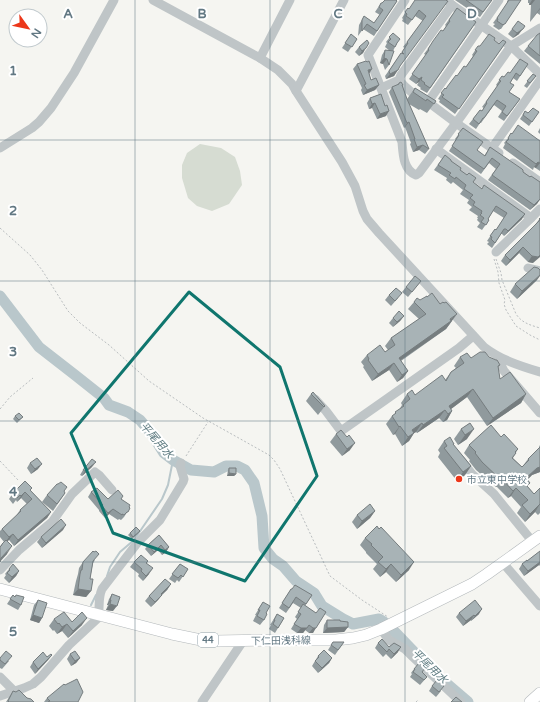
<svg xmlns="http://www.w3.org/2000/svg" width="540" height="702" font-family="'Varela Round','Noto Sans JP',sans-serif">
<rect width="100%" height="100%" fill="#f5f5f1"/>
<path fill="#d6dcd2" d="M200,144l21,4 14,9 5,14 2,14 -13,19 -17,7 -15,-5 -9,-8 -6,-20v-13l5,-12z"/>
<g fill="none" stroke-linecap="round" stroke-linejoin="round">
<g stroke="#b9c7cb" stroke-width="2">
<path d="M107,576l3,-9 10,-15 14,-12 28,-41 6,-14 5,-25"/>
<path d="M91,605l5,-10"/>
</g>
<g stroke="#b9c7cb" stroke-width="11">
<path d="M0,296l39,51 36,28 29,23 5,7 19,7 12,8 12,14 12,19 9,7 18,10 23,2 12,-6h11l8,4 9,13 8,33 2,32 9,11 10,7 13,15 18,12 8,13 21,13 10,5 26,-5 5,3"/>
<path d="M392,629l24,25"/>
<path d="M447,684l21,18"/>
</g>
<defs>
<g id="major">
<path d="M0,589l172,45 29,6 15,1 61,-1h59l17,-2 13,-3 15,-6 91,-45 15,-10 53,-38"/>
<path d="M530,702l10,-9"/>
</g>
</defs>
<use href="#major" stroke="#b3b8bb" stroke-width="12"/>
<g stroke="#b9bdbf" stroke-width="1" stroke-dasharray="2 2" stroke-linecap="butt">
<path d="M0,228l30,27 12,15 26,41 12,12 29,22 40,36 54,37 66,37 5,5 6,9 50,107 32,24 26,17"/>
<path d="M494,259l4,13 1,11 6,17 -1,4 2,6 10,16 14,9 10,5"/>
<path d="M496,259l5,14 1,7 14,34c6,9 14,11 24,14"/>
<path d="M0,409l10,-12 23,-19"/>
<path d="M186,456l22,-34"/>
<path d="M0,461l18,19"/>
<path d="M416,702l2,-2"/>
</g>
<g stroke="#bfc5c7" stroke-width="9">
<path d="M153,0l107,58 18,12 14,14 4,7 46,71 13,24 8,25 4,8 12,14 105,114c17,13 36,19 56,25"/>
<path d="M405,0l-37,55 34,87c1,11 1,28 14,33l3,-2 40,-54 52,-73 29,-18"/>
<path d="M447,0l5,5 59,41 29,28"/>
<path d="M260,58l30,-58"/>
<path d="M399,80c8,10 18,17 29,22l28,21 43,30"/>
<path d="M381,88l18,-8 2,-5 51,-70"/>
<path d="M296,91l48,-91"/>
<path d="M428,102l71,-102"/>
<path d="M0,148l32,-20 7,-6 12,-14 23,-35 40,-73"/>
<path d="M492,148l48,-68"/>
<path d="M436,149l95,69 9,-9"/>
<path d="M513,163l27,19"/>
<path d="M496,252l35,-34"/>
<path d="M528,268l12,3"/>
<path d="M501,359l1,8 2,4 36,42"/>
<path d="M315,399l11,12 15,20 40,-28 78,-55 14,-12"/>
<path d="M461,460l11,14 22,20 38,47"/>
<path d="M503,563l37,43"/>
<path d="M0,570l19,-20 33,-28 20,-28 23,-22 4,3 13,15"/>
<path d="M381,629l8,11 16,9 8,8 48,45"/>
<path d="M0,677l25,25"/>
<path d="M0,696l24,-8 9,-4 8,-7 28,-32 28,-26c4,-9 0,-19 5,-30l36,-47 22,-22 23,-38 1,-3 -4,-13 1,-3"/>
<path d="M202,702l41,-61"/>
</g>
<use href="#major" stroke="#fff" stroke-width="11"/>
</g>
<g fill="#909a9d">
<path d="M397,0v1l-23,35 -11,-7 -5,7 1,-11 5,-9 10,7 6,-8 -5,-3 6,-9h1z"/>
<path d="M446,0l-47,67 -5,9 -8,3 -1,-3 20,-28 -2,-1 20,-26 -8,-5 -7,9 -6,-4 1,-2 -1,-1 6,-10 1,1z"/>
<path d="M455,0h37l-12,17z"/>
<path d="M508,0h13l-20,29h-1l-1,1 -6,-4 2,-2 -2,-1 14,-19v-3z"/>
<path d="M528,0h12v15l-3,-2 -7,9 1,-17h-2v-2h-1z"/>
<path d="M457,8l19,14 -49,71 -7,-4 1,-1 -4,-3 2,-3 -3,2 -7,-5 17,-24 -2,-1 6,-8 13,-15 3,-5 -1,-1z"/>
<path d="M512,29l7,5 -6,4 -5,-4z"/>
<path d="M393,33l4,11 -2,3 -2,4 -4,14 -4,5 -2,-6 -3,-1 2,-8 3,-5 5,1 -5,-4 2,-4 -1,-1z"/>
<path d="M540,33v31l-16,-13 4,-5z"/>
<path d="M351,34l6,5 -9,13 -6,-4z"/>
<path d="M367,40l-4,13 -4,3 -4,-4 4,-5z"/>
<path d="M494,40l5,4 7,-2 -51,72 -16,-12 1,-2 -2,-1 7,-11 1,1 20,-22 7,-11 -1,-1 6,-9h2z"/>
<path d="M357,64l12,10 2,6 8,5 -4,5 -12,5 -2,-5 1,-2 -9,-19z"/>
<path d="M528,64l-11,17 -4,-3 -3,5 -1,9 11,7 -16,22 -6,-4 4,-6 -8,-6 -13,18h-1l-4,6 -7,-5 11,-14 2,1 2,-3 -2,-1 15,-20v-1l-1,-1 6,-9 2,1z"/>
<path d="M533,74l3,2 -9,12 -3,-2z"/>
<path d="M399,83l3,3 5,13 8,-11 21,13 -9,12 -7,-4 -1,1 -10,-6 20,45 -4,5 -6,-4 -6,2 -3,-8 1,-1 -6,-16 -1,1 -15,-36 3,-5 5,-2z"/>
<path d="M381,94l5,22 -9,3 -5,-11 -3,1 -2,-6 3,-5z"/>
<path d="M525,111l3,2 11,-1 -10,14 -9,-7z"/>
<path d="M463,128l14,22 7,6 6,-9 40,30 10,5v18l-10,10 -42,-30 8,-11 -7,-6 -8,11 -32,-23 7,-11 -1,-1z"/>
<path d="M540,128v6l-2,-2z"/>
<path d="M508,138l32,3v30l-6,-4 -1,3 -30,-22 2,-4 -1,-1z"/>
<path d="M445,155l28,27 49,37 -18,17 -2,-2h-1l-9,14 -5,-4 2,-2 -2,-1 8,-12 1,1 8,-12 -11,-7 -5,8 1,1 -7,10 -5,-3 3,-4 -3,-3 1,-2h-1l1,-2 -9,-6 3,-3 -5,-4 2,-3 -9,-6 3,-4 -10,-8 -2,2 -5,-4 1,-2 -13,-8z"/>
<path d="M540,218l-7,45 -5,-1 -9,-9 -13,13 -5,-5 4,-6 30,-30z"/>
<path d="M537,280l-20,19 -7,-7 5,-8z"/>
<path d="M421,281l-13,16 -6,-5 4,-5z"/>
<path d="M389,295l9,3 -7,8 -6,-6z"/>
<path d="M420,300l32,21 -6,8 -45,32 7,10 -5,7 -6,4 -8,-12 -17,11 -9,-14 1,-1 -3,-4 6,-7 18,-3 3,-2 -3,-4 6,-8 28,-19 -11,-10 6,-7z"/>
<path d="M404,316l-4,5 -7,6 -4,-4 4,-5z"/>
<path d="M460,357l11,1 18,-1 11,8 -2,2 2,12 26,15 -5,9 -34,23 -20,-29 -16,12 1,2 -5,9 -4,2 -4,-4 -22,15 -1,-1 -2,1 -5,8 -7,5 -7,-12 -2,1 -7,-11 6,-8 7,-6 3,-5 -1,-2 6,-9 8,1 30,-15 6,-8 5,-4 -2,-2z"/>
<path d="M311,394l14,12 -7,9 -12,-14z"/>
<path d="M15,416l8,1 -6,6 -4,-4z"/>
<path d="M470,423l-3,16 -9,6 -4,-6 7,-10z"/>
<path d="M336,434l11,3 3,13 -8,6 -12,-14z"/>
<path d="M501,437l17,12 -5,9 9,9 6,-8 12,-11 -1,-1 1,-2v27l-8,3 -5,5 3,3 -3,3 7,8 6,-6v25l-2,2 -3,-3 -10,10 -8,-9 4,-6 -10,-11 -3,2 -11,-11h-1l-20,-17 -7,-9 1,-1 -6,-7 5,-8z"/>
<path d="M444,441l9,4 18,21 -6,9 -8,6 -19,-24 2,-4 -2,-3z"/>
<path d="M30,463l8,6 -7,5 -4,-6z"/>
<path d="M92,467l-10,9 -2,-1 3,-5z"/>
<path d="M229,468l7,6 -2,2h-7l1,-6z"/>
<path d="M58,484l7,9 -12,18 -11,-9 5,-7z"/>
<path d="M32,488l-2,2 21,22 -4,6 -33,28 -5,-6 -2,1v13l-7,8v-16l4,-4 -4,-5v-6l2,-2 14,-13 4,-6 7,-6 -6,-6 -4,4 -1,-2 -3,4 -4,-5 4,-6z"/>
<path d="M91,492l17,7h13l9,9 -6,9 -3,3 -2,-1 -1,1 -9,-6 -4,4 -6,-7v-1l-11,-13z"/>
<path d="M375,511l-5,7 -13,11 -5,-7 5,-7z"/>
<path d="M63,530l-21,18 -5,-6 4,-5z"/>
<path d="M140,531l-2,3 -6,5 -4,-4 2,-2z"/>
<path d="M159,535l10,12 -3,5 -4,3 -4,-5 -7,6 -6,-7 3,-4z"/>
<path d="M365,538l44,32 -13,12 -10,-10 -6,5 -7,-8 4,-5 -11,-11v-1l-6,-7z"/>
<path d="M540,551v15l-1,-1 -15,11 -5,-7 3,-5 5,-3z"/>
<path d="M95,560l-2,3 -3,16 1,12 -5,6 -13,-2 3,-14 2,-7 1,-6 4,-6z"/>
<path d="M148,561l-1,2 2,11 -6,7 -5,-5 1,-2 -9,-7 4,-5z"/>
<path d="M180,564l8,5 -9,13 -2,-2 -2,3 -6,-4z"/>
<path d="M9,569l10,2 -3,5 -7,7 -5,-5 2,-3 -1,-1z"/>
<path d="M171,584l-4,6 -5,5 -4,5 -7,7 -6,-6 4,-5z"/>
<path d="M291,589l21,6 -7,11 11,7 -3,20h-4l-4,-3 -2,3h-6l-6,-4 6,-10 -2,-2 6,-9 -8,-5 -7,10 -7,-5z"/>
<path d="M112,594l1,17 -7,-1 2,-5h-1l2,-6z"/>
<path d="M13,595l8,10 -3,5 -11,-6z"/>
<path d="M38,600l4,18 -3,5 -9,-3 4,-15z"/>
<path d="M263,602l3,11 -2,7 -4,5 -7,-4 3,-6h-1z"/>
<path d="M459,613l20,1 -8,7v-1l-8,6 -7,-9z"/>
<path d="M277,614l7,4 -9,15 -6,-4 2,-4h-1z"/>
<path d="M54,619l18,3 10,3 -14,13 -6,-7 -5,3 -3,-4 -1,1 -4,-5z"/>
<path d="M327,620l13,1 8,6 -4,5 -21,1 1,-8z"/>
<path d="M333,642h11l-9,13 -7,-5z"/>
<path d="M378,643l11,4 9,5 -7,7 -5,-5 -3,3 -8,-9z"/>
<path d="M70,654l10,4 -4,5 -5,3 -4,-7z"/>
<path d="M52,655l-4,5 -13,14 -5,-7 3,-5z"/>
<path d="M318,656l14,2 -3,5 -11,10 -6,-7z"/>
<path d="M0,658l9,3 -7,8 -2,-1z"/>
<path d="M414,669l8,3 5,5 -7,8 -10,-8 2,-3 -1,-1z"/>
<path d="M432,686l9,5 -5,6 -7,-6z"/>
<path d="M13,691l14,7 7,4h-28z"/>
<path d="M47,698l31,4h-34z"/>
</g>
<g fill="#767d7f">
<path d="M532,0h3l-4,5h-2z"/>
<path d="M540,8v1l-10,13z"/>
<path d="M525,26l-6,8 -6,4 4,-5z"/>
<path d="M366,48l-3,5 -4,3 3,-5z"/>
<path d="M384,58l3,1 -4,5 -3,-1z"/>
<path d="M372,69l-3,5 -1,-4z"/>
<path d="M398,70l-4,6 -8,3 4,-5z"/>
<path d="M422,77l-3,5 -3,2 3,-5z"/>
<path d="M379,85l-4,5 -12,5 4,-5z"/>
<path d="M375,103l-3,5 -3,1 3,-5z"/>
<path d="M389,111l-3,5 -9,3 3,-5z"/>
<path d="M409,122l-4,5 -1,1 3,-5z"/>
<path d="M423,145l-4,5 -6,2 4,-5z"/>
<path d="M538,162l2,1 -4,5 -2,-1z"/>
<path d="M540,199l-3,5 -7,6 4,-5z"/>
<path d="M525,214l-3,5 -18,17 4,-5z"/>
<path d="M523,247l-4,6 -13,13 4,-6z"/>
<path d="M540,255v2l-7,6 -5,-1 4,-6z"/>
<path d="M540,275v1l-3,4 -20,19 5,-8z"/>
<path d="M457,314l-11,15 -51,35 4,-6z"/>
<path d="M404,316l-4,5 -7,6 4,-5z"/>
<path d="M394,363l-5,7 -17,11 6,-7z"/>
<path d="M408,371l-5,7 -6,4 5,-7z"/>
<path d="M473,389l-6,8 -20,15 2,-6z"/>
<path d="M526,394l-5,9 -34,23 6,-8z"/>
<path d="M445,410l-6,8 -22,15 6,-8z"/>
<path d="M452,411l-5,9 -4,2 5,-8z"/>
<path d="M422,423l-6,9 -8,5 4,-7z"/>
<path d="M400,426l-5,8 -2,1 6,-8z"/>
<path d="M474,429l-7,10 -9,6 7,-10z"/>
<path d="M414,433l-5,8 -7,5 6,-9z"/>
<path d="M355,443l-5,7 -8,6 5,-7z"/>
<path d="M96,462l-4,5 -10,9 3,-5z"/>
<path d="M42,464l-4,5 -7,5 4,-5z"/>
<path d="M471,466l-6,9 -8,6 6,-9z"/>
<path d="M540,467v5l-8,3 -11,11 5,-8 11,-10z"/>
<path d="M229,473l7,1 -2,2h-7z"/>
<path d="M516,488l-5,8 -3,2 5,-7z"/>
<path d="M25,492l-4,6 -4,4 4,-6z"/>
<path d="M540,504l-5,8 -10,10 5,-8z"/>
<path d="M113,509l-4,5 -4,4 3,-5z"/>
<path d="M375,511l-5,7 -13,11 5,-8z"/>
<path d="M51,512l-4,6 -33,28 4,-6z"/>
<path d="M66,525l-3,5 -21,18 4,-5z"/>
<path d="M13,534l-4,6 -4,3 4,-6z"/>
<path d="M161,545l-3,5 -7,6 3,-4z"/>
<path d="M12,546l-5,8 -7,7v-1z"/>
<path d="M169,547l-3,5 -4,3 3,-5z"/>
<path d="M414,562l-5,8 -13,12 5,-7z"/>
<path d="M540,562v1l-1,2 -15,11 4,-5z"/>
<path d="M391,564l-5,8 -6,5 6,-8z"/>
<path d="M153,568l-4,6 -6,7 3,-5z"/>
<path d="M19,571l-3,5 -7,7 3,-6z"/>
<path d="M171,584l-4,6 -10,9 4,-5z"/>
<path d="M78,589l13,2 -5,6 -13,-2z"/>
<path d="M162,595l-4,5 -7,7 4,-5z"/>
<path d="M110,600h1l-3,5h-1z"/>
<path d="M110,604l7,2 -4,5 -7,-1z"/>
<path d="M482,609l-3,5 -8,7 4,-5z"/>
<path d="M33,615l9,3 -3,5 -9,-3z"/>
<path d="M474,615l-3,5 -8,6 3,-5z"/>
<path d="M87,618l-5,7 -14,13 5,-7z"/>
<path d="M67,624l-5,7 -5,3 5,-7z"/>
<path d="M348,627l-4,5 -21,1 4,-5z"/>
<path d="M301,628h6l-4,5h-6z"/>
<path d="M313,628h3l-3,5h-4z"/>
<path d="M401,647l-3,5 -7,7 3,-5z"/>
<path d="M52,655l-4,5 -13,14 3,-5z"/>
<path d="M80,658l-4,5 -5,3 4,-5z"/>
<path d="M332,658l-3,5 -11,10 4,-5z"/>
</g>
<g fill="#a8b3b6" stroke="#767d7f">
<path d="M385,0h11l1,1 -20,30 -10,-7 -5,7v-11l2,-4 10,7 9,-13 -4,-3 2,-4h1z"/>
<path d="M415,0h31l1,1h1l-48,65 -2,4 -8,4 -1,-3 12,-18 3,1 -2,-2 6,-9 -1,-1 19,-26 -7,-6 -7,10 -6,-4 1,-2 -2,-2 3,-4 1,1z"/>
<path d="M466,0h26l-9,12z"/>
<path d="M509,0h12l-16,24h-1l-1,1 -6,-4 1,-2 -1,-1z"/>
<path d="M457,8l19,14 -46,66 -6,-4 1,-1 -4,-3 1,-3 -3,2 -7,-5 17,-24 -1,-1 5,-8 8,-11 2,1 7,-10 -1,-1z"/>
<path d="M518,21l7,5 -2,3 -6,4 -5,-4z"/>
<path d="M393,33l7,6 -3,4 -2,4 -7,-5 3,-3 -2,-2z"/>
<path d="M540,33v23l-12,-10 9,-11z"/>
<path d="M351,34l6,5 -5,8 -7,-4z"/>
<path d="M489,34l6,4 -1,2 5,4 4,-4 3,2 -47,67 -17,-12 2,-2 -3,-2 4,-5 1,1 1,-2 9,-12 1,1 7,-10 2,1 11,-16 -2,-1 3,-4h2z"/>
<path d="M367,40l2,3 -3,5 -4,3 -3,-4z"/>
<path d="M385,50l9,1 -5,14 -2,-6 -3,-1z"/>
<path d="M520,59l8,5 -8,12 -4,-3 -6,10 4,2 -5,7 11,7 -13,17 -5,-4 4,-6 -9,-6 -13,18h-1l-4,6 -6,-5 7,-9 2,1 5,-8 -1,-1 14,-20 1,-1 -2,-1 3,-4 2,1 4,-5 2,1z"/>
<path d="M366,61l1,1 2,-1 3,8 -4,1 3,10 5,-2 3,7 -12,5 -3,-5 2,-1 -9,-20z"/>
<path d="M533,74l3,2 -6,7 -3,-2z"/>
<path d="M401,82l2,3h-1l5,14 22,50 -6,-4 -6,2 -3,-8h1l-6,-17 -2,1 -15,-36 7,-3v-1z"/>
<path d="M415,88l21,13 -2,3 -7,-5 -1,2 -13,-9z"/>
<path d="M381,94l4,12 2,-1 2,6 -9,3 -5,-11 -3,1 -2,-6z"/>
<path d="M533,108l6,4 -7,10 -9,-7 2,-4 3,2z"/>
<path d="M518,125l22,16v22l-2,-1 -2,2 -30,-22 3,-3 -1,-1 3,-5 1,1z"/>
<path d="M463,128l20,14 -6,8 8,6 5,-9 32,22 1,1v2l7,5 1,-1 9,6v17l-6,6 -42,-30 8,-11 -8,-6 -8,11 -32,-23 7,-11 -1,-1z"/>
<path d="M445,155l6,5v1l10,7 -1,2 7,5 2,-2 7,5 -3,4 9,7 2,-4 41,29 -17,17 -2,-2h-2l-9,14 -4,-4 1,-2 -2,-1 5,-7 1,1 11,-17 -11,-7 -8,13 1,1 -3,5 -5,-3 3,-4 -4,-3 2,-2h-1l1,-2 -9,-6 2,-3 -5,-4 3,-3 -9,-6 2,-4 -10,-8 -1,2 -6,-4 2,-2 -13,-8z"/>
<path d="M540,218v37l-2,2 -6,-1 -9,-9 -13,13 -5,-5 35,-35 -1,-1z"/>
<path d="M534,267l4,1 2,2v5l-18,16 -7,-7z"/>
<path d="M415,276l6,5 -9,11 -6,-5z"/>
<path d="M396,288l6,5 -7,8 -6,-6z"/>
<path d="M432,293l8,11 3,-2 1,1 2,-1 11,12 -7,5 1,2 -52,37 9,13 -6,4 -8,-12 -16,11 -10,-14 1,-1 -2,-4 13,-10 5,7 10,-7 -4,-7 35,-24 -12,-12 3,-4 3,2 7,-4v1z"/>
<path d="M399,311l5,5 -7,6 -4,-4z"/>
<path d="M480,352h5l4,5 7,3h1l3,5 -2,1 2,13 10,-7 16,22 -33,24 -20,-29 -24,17 3,5 -4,3 -3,-4 -22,15 -1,-2 -10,7 2,3 -6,4 -8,-11 -1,1 -7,-11 4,-3 -1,-1 9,-6 -1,-1 7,-6 -3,-5 5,-4 3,5 27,-20 4,6 5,-9 13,-9 -4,-6 7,-4 4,5z"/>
<path d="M313,392l12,14 -1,1 -13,-13z"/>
<path d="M19,413l4,4 -4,3 -4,-4z"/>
<path d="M470,423l4,6 -9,6 -4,-6z"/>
<path d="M491,425l10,12 3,-3 14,15 -3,3 1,1 -4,5 10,9 7,-7 -1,-1 12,-12v20l-3,1 -11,10 4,5 -3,3 7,8 6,-6v16l-10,10 -8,-9 6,-5 -12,-12 -3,3 -11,-12 -1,1 -19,-18 -7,-9 1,-1 -7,-7z"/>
<path d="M341,430l6,7 2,-2 6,8 -8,6 -11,-15z"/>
<path d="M450,437l4,7h-1l18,22 -8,6 -19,-24 3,-2 -3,-5z"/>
<path d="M37,458l5,6 -7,5 -5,-6z"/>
<path d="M92,459l4,3 -11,9 -2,-1z"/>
<path d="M229,468h7v6l-7,-1z"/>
<path d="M25,481l7,7 -2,2 21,22 -33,28 -5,-6 -4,3 -7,-8 19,-18 -1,-1 12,-11 -7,-7 -4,4 -1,-1 -3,3 -4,-5z"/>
<path d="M61,482l6,5 -3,4 1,2 -8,11 -10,-9 10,-11h1z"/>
<path d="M97,488l11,11 10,-9 5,6 -2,3 9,6 -1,2 1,1 -2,4h-1l-3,3 -2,-1v1l-9,-6 -5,4 -6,-7 1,-1 -12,-13z"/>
<path d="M370,504l5,7 -13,10 -5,-6z"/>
<path d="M61,519l5,6 -20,18 -5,-6z"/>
<path d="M377,526l2,3 2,-2 33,35 -13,13 -10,-11 -5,5 -8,-7 5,-5 -12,-12 1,-1 -7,-6z"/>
<path d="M136,527l4,4 -7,6 -3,-4z"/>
<path d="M159,535l10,12 -4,3 -4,-5 -7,7 -6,-7z"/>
<path d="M6,540l6,6 -11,12 -1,4v-15l2,-2v-1z"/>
<path d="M93,551l1,1 2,-1 3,3 -6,7 -3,18h3l-2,12 -13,-2 2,-15 1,-4h1l1,-8z"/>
<path d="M540,551v11l-12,9 -6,-7 5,-4v1z"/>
<path d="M141,555l7,6 -2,2 7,5 -7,8 -5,-5 1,-2 -8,-7z"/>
<path d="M13,564l6,7 -7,6 -5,-4 3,-3 -1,-1z"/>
<path d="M180,564l8,5 -5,8 -2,-2 -3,3 -6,-4z"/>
<path d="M165,579l6,5 -10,10 1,1 -7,7 -6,-6z"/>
<path d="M295,585l17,10 -6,9 -10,-7 -7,11 -7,-5 9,-14h1z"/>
<path d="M112,594l8,3 -3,9 -7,-2 1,-4h-1z"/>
<path d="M13,595l2,2 1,-2 8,2 -3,8 -11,-6z"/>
<path d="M38,600l9,3 -5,15 -9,-3z"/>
<path d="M475,600l7,9 -7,7 -1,-1 -8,6 -7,-8z"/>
<path d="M263,602l7,4 -4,7 1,1 -3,6 -7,-4 3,-6h-2z"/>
<path d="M303,604l13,9 4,-5 6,4 -10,16h-3l-4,-3 -2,3h-6l-7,-4 7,-10 -3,-2z"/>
<path d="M64,612l8,10 10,-10 5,6 -14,13 -6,-7 -5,3 -3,-4 -1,1 -4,-5z"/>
<path d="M277,614l7,4 -6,10 -5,-4 2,-4h-1z"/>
<path d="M327,620h13v1l8,1v5l-21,1z"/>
<path d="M382,639l7,8 5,-4 7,4 -7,7 -5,-5 -2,3 -9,-9z"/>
<path d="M333,642h11l-6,8 -7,-5z"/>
<path d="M324,650l8,8 -10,10 -7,-7 4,-4 -1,-1z"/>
<path d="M6,651l6,5 -7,8 -5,-4v-2z"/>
<path d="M75,651l5,7 -5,3 -5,-7z"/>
<path d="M43,652l4,5 4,-3 1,1 -14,14 -5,-7z"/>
<path d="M419,663l6,5 -3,4 5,5 -3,3 -11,-8 2,-3h-1z"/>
<path d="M77,679l6,13 -5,10h-30l2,-1 -3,-3 17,-14 1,1z"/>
<path d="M437,680l7,6 -5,6 -7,-6z"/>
<path d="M19,690l8,8 4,1 3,3h-25l-1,-1 5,-10 3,1z"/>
<path d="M456,697l6,5h-11z"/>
</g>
<path fill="none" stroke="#0f766e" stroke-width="3" stroke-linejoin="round" d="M189,292l91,75 37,109 -72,105 -132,-48 -42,-100z"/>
<path fill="none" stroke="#627883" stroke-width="1" stroke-opacity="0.55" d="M135,0v702M270,0v702M405,0v702M0,140h540M0,281h540M0,421h540M0,562h540"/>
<circle fill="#ec371a" stroke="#fff" stroke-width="1.5" cx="459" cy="479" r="4"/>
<g text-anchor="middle" stroke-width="4" stroke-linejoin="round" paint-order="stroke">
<rect fill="#fff" stroke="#91a0a8" stroke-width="1" x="198" y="633" width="20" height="14" rx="3"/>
<g font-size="9" font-weight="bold" fill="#627883">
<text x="208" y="643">44</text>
</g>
<g font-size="10" fill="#627883" stroke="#fff" text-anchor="start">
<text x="467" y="483">市立東中学校</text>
</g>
<g font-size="10" fill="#627883" stroke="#fff">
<text transform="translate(281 640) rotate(-1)" y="4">下仁田浅科線</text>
</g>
<g font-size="11" font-style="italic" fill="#5e7b81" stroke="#fff">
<text transform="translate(157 440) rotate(49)" y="4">平尾用水</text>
<text transform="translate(430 666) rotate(44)" y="4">平尾用水</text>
</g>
</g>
<g font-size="13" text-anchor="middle" font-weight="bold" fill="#627883" stroke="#fff" stroke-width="4" stroke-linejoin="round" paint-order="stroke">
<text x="68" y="18">A</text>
<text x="202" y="18">B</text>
<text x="338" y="18">C</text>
<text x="472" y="18">D</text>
<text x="13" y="75">1</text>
<text x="13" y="215">2</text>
<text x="13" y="356">3</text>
<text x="13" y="496">4</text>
<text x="13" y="636">5</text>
</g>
<g transform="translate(28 28) rotate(123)"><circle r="19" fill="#ffffff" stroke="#c0c9cd"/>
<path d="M0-3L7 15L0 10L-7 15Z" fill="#ec371a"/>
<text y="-6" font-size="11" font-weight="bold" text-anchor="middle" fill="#627883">N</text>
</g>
</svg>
